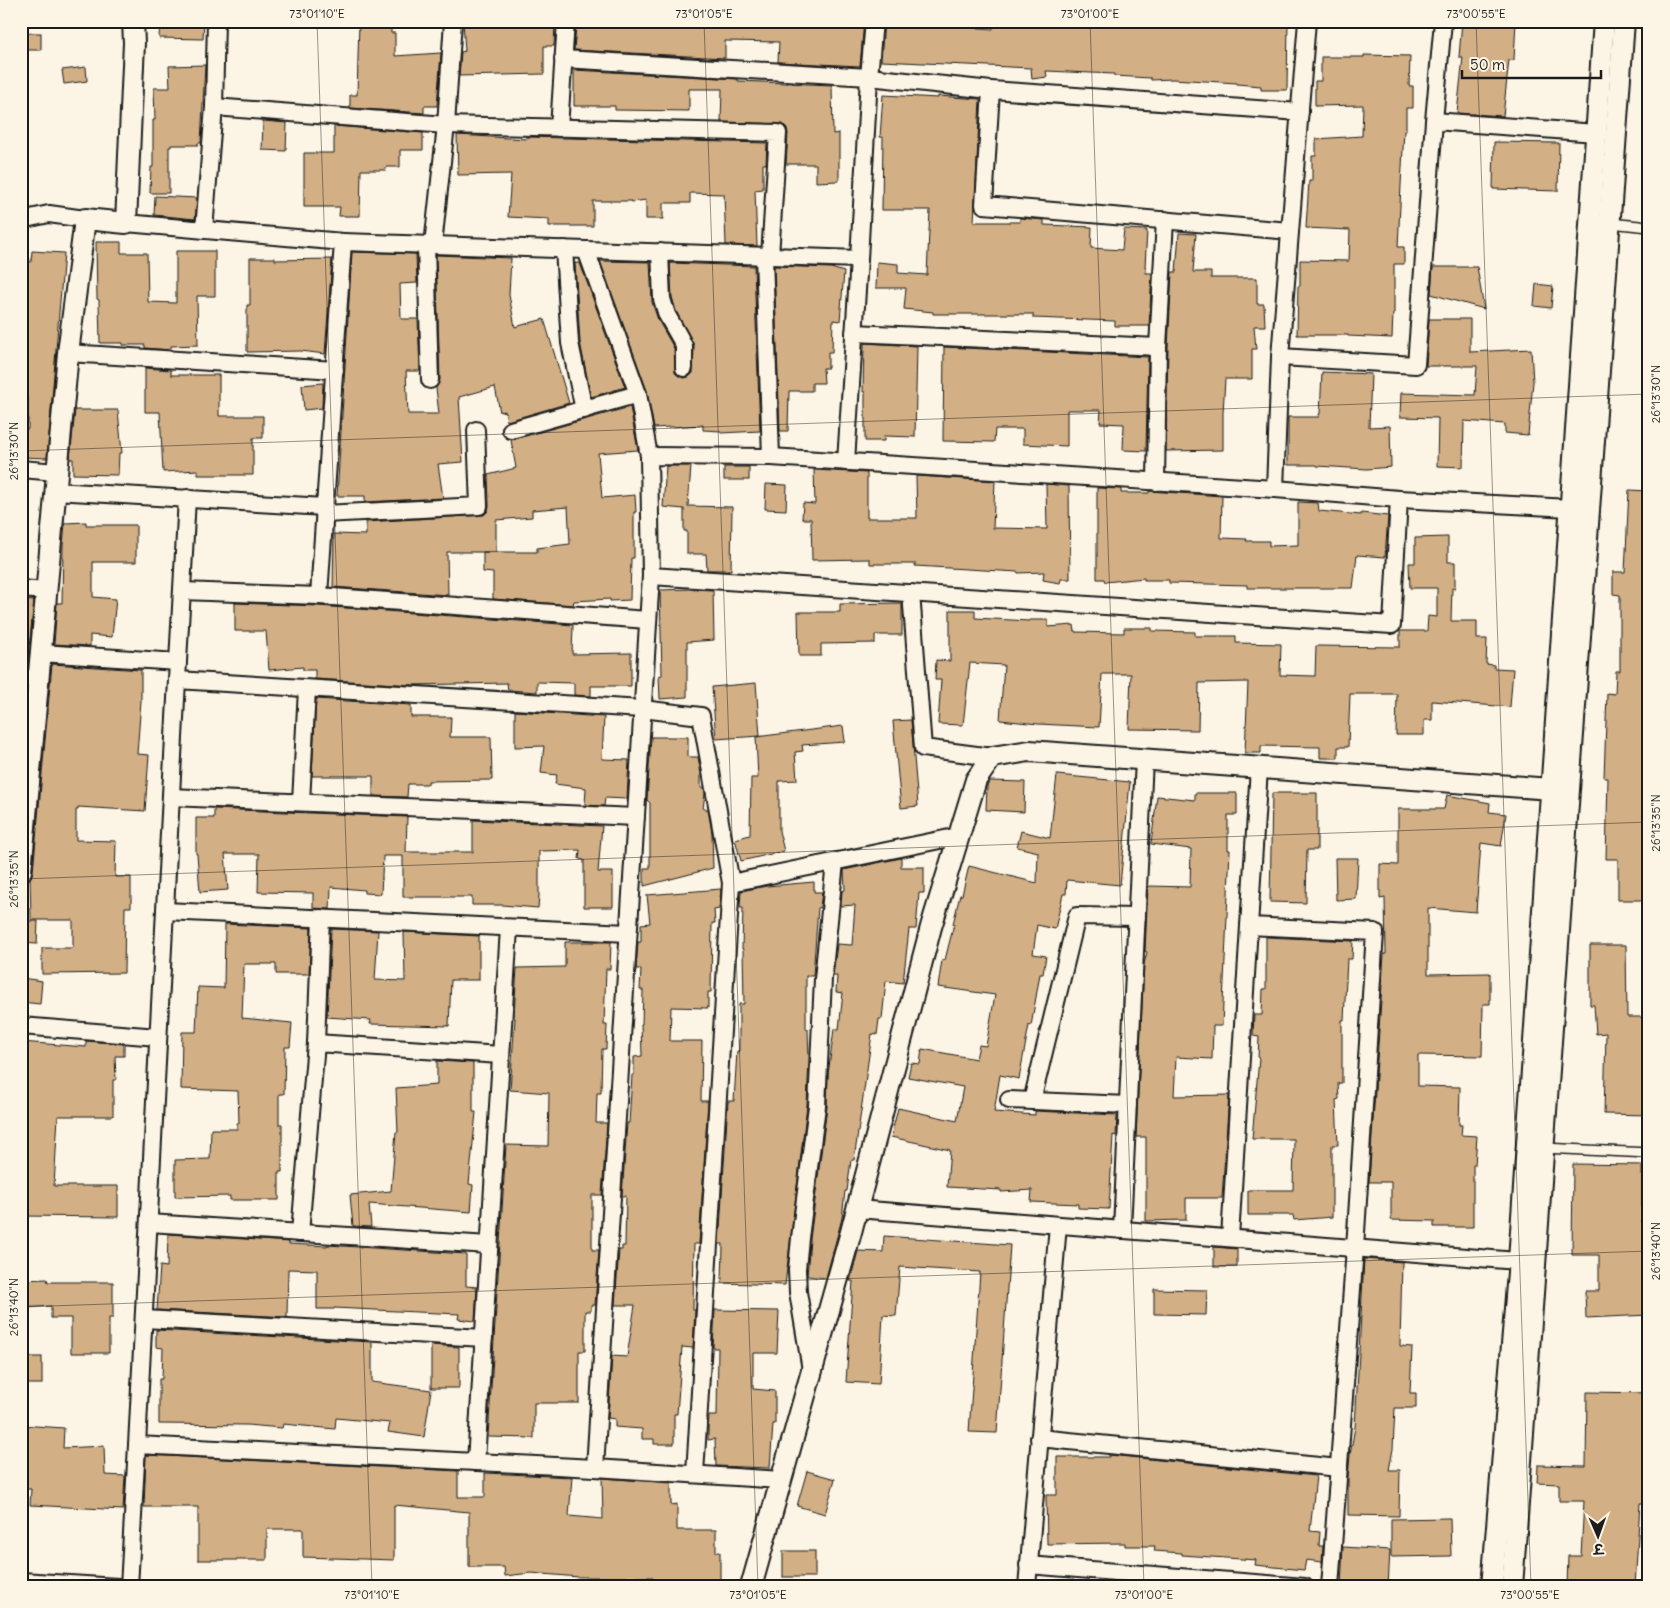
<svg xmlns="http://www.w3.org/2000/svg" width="1670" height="1608" font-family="Delius,'Playpen Sans Deva',sans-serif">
<rect width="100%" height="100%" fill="#fcf5e5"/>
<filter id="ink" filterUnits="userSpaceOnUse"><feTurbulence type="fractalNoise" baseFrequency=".02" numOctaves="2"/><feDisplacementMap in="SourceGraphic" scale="10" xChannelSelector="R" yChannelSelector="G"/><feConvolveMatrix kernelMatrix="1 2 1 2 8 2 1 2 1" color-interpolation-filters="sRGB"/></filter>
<g filter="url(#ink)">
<g fill="#d2af84" stroke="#1c1c1c">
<path d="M160,21h44l-1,18 -44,-1z"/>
<path d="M359,21h32v12h4v23l46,-3 -4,53h-13v7l-74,-5v-13h7z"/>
<path d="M463,21h92l-1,25h-10v28l-85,2 2,-24 4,-1z"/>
<path d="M585,21h279l-4,45 -82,-4 1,-20 -54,-1v17l-151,-8 2,-24h10z"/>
<path d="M884,21h80v6l29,2v-8h295l-1,69h-26v-4l-24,-2v-1l-64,-4 -22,1v-2l-37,-2v-2l-68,-3 1,6 -15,2 -1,-11 -150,-7z"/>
<path d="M1462,21h54l-2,39h-5l-6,56 -46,-3 6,-56h-4z"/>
<rect x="21" y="33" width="20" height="17"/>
<path d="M1364,55l46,1 -1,30h4v22h-7v23h-2l-3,54 -3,62h6v17h-10v49h-1l-1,25 -44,-2v-1h-51l1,-49h2v-26l49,1 1,-31 -44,-2 3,-47h3v-25h4v-17l46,-3 1,-31 -48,1v-25h6v-24h43z"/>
<path d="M205,65l-4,78h-3v2h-27v2h-2v46h-19l1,-26h2v-47h2l-1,-32h16l-1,-22z"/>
<path d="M86,67l1,14 -23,3 -2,-14z"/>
<path d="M574,70l164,9v2l94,4 1,49 6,-1v48l-23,1v-18h-30l2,-31 -1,-5 -4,-4 -62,-2 1,-33h-33v22l-74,-1v-4h-41z"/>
<path d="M883,95l55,3v-2l42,3 -6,123h46v-4l24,2v5l48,2 -1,21 31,2 2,-21 23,1 -2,37h1v6h6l-3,53h-34v-5l-82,-3v-4h-100v-2l-29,-3 2,-21h-30l1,-26 21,2v9l29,2 3,-65h-48l1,-73h-3z"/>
<path d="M263,121l24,2 -1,28 -24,-1z"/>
<path d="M334,126l89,7v17h-23v17h-14v3h-25l-1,46h-21l1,-9h-36v-54h30z"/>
<path d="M457,135l69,4v-2l241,6 -1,21h-3v25l-8,1 2,56 -31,-1 -2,-51 -34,-1v10h-27v16h-17v-19l-14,2 -1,-1h-38v25h-44v-7l-41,-2 3,-43 -53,1z"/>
<path d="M1494,142l65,1 -1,48 -65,-2z"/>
<path d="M155,196l42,2 -2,21 -41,-4z"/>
<path d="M1179,233l17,1 -3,38h18v6h46v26h7l1,22h-11l2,23h-4v30h-27l-2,34v37l-57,1 2,-104 4,-75h4z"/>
<path d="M96,242h25v11h26l1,49 28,1v-52h39v45h-18l1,49 -27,1v4l-26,-2v-3h-22v-2h-23l-1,-43 -2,-1z"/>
<path d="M32,251l32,2 -17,205 -26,-1v-28h7v-31h-7v-137l10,1z"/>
<path d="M352,252l64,2 1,29 -17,1 1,35h17l2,52h-14l2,43h31l-3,-26 4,-8 -4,-125 75,3 -2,37 6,32 29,-8 25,84 -62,18 -2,-10 -5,1 -5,-25 -36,10 4,65 -25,2 5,34 -78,4v-6h-28z"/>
<path d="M250,258h25v2l57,-1 -7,95 -24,-3 -54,1v-47h3z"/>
<path d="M600,261l50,1 2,40 6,18 16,28 1,25 4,3 5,2 5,-1 4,-4 1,-27 -18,-35 -4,-14 -2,-34 84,3 6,165 -39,2v-2l-18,-1v-5l-49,3 -7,-37z"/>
<path d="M575,263h5l45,124 -34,10 -11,-55z"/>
<path d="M774,266l57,2 13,4 -4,49 -7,-1 -1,32h-4v16h-5l1,15h-12v8h-23l-1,40h-8z"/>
<path d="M1433,267h44l7,42 -53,-15z"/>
<path d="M1536,284l17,2 -2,22 -17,-2z"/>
<path d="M1429,319h41v33l61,-3 2,33 -5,53 -23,-2v-9l-41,-3 -1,46 -26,-1 1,-48 -38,-1 1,-24 74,2 2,-29h-51z"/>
<path d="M864,343l53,3 -2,91 -31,-1v5h-19v-49h-2z"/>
<path d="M944,347l204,10 -2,94 -23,-1 1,-26 -24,-1 1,-13h-34v36l-44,-2v-15h-28l-1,13 -51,-1z"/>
<path d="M145,368l26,2v5h48v41h44v22h-10v37h-55v-5l-35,2 -3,-60h-15z"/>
<path d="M1322,372l49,2 -2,53 21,-1 1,41 -24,2 -50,-3v-1h-29v-48h31v-3h1z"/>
<path d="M323,383l-1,25 -18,2 -2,-25z"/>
<path d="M630,407l8,43 -40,3 4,45 33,-3 1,17h-2v46h-3l-1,42 -20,1v-2l-36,2 -1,4 -80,-6v-26l-10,-1v-20h54v-4l33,-4 -2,-37 -36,3v7l-36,3v32h-49l1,43 -115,-8 1,-53 32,1v-13l118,-7 4,-4 1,-5 -1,-31 28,-7 -5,-28z"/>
<path d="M75,410h43l4,43h-3l-1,22 -45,-1v-15h-3z"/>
<path d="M666,466h25l-3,40 44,1 -1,63h-24l-1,-16h-19v-23h-3v-22l-21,-2z"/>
<rect x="724" y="467" width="25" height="13"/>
<path d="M814,470l53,3v45h50l-1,-42 79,5 -2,47 54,1 -1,-45 23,2 1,93h-9l-1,4 -17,-3 1,-8 -26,1v-1l-103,-6 1,-2h-46v-5l-58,1 -1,-41h-9l1,-16 12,1z"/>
<path d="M766,484l21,1 -1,25 -21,-1z"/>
<path d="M1097,488l24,1v4h28v-2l73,5 -1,42 26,1 -1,2h23v5l29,-1v-43l20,1 1,8 42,4v-2l27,3 -3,41 -28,-2 -4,33h-106v-3l-78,-2v-3h-25v-2l-39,4 -1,-3h-7z"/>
<path d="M1629,490l20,1v409h-31v-41h-12l2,-81h-4l3,-85 8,1 1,-23h4v-76l-7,-1v-22h12z"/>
<path d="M86,522v3h50v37h-43v35l23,2 -4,38 -22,-2v11l-36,-2 3,-41h5l1,-58 2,-22z"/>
<path d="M1448,537v25h7v26h-3l-1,33h26v18h10l-1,25 8,1v3l19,1 -3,38 -78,-6v19h-8v15h-28l1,-41h-47l-2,53h-10v11h-18v-11l-59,-1v7h-16l3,-71 -49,1 -1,47 -69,-1 2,-55h-29l-3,53 -61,-3 -38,-4 4,-55 -34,-2 -7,62 -25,-1 3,-44h-6l1,-20 14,1v-51h25v8l54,3v-1h19v7l26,-2 1,7 49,1v-5h28v3l43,1v4h41v7l45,1 -1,31 35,1 1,-30 84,1v-16h27l1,-15 9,1v-29h-27l-1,-25h6v-25z"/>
<path d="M692,589l21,1 1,50 -27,2v55l-27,2 -1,-23 3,-1 -2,-85z"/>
<path d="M21,600l13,1 -7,67h-6z"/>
<path d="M235,603l83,3 255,19 -1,29 59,-1v33h-40v10l-17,-1v-12l-37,-1v10l-29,-2 -1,-7 -95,2 -97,-6v-9h-12v-3l-34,3 -3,-39h-31z"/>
<path d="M902,603v32h-27v8l-54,1v12h-22l-1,-44h42v-8z"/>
<path d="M52,664l89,6v31l-4,53 12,1 -4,56 -67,-4v3h-2v30l40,1 -1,36h16v30h-6l-1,66 -82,1v-26h31v-28h-42l-1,-41 3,-7z"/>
<path d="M756,683l4,53 -44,3 -4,-52z"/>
<path d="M21,688h5l-5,49z"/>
<path d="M316,699l95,6v12h40l-1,20h41l1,43 -64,1v3h-20l-1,13 -34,-1v-20h-61z"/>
<path d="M515,711l89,6 -2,42 27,1 -2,39 -22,-1 -1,8 -19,-1 1,-17 -31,-4 2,-9 -16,-2 3,-27 -29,1z"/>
<path d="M911,720l7,86 -17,2 -8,-87z"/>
<path d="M843,726l2,16 -43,3 1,6 -8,1 2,28 -18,1v50l5,20 -43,10 -6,-22 15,-4 1,-57h7l-2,-41z"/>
<path d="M651,737h37v20h10l3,17v14h3l1,5 -2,16h5l4,24 1,35 -69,18v-18h6v-65l-3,-3z"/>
<path d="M1057,775l73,7 -10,103 -53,-5 -1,14h-3l-8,35 -18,-4 -4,29 13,2 -3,18h-3l-9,52 -2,-1 -10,54 -19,-4 -6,37 41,3v-4l82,4 -1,21 -3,-1 -4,74 -31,-1v-4l-47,-2 1,-12 -31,2v-2l-54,-3 3,-37 -59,-13 7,-29 59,13 6,-34 -55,-10 3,-14 9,1 2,-15 54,10 3,-14 7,1 9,-51 -57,-8 4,-27h3l9,-36h-1l7,-29h2l7,-29 68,17 1,-31 -21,-5 4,-16 29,7z"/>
<path d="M990,781l35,1 -1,30 -38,-2 1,-24z"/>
<path d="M1195,793h42v22h-9v35h2l-8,176h-9l-1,33 -36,-2 -2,39 55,-1 -7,103h-36v22l-40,1v-84h-10l8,-173 3,-12 -2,-1 3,-65 42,1 1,-38 -40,-5 6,-48 38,4z"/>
<path d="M1272,793h45v57h-10l-1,53 -36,-1z"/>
<path d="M1447,795l43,8 -1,9 17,2 -5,32 -20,-3 -5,69 -48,-4v66l62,-1v31h-7l-1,52 -64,-1v31l42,1 -1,38h3l-1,10 16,1 -2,29h-2v62h-39v-6l-43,-1v-38h-22l15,-228h2l-1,-56 -5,1v-35l18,1v-56h46z"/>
<path d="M214,809l193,8 -1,35h67v-32l129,6 -4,46h15v35h-29v-47l-5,-1 1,-9 -41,1v45l-1,12 -36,-3h-30v-8h-69v-41h-20l-2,38 -17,-1v-3l-33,-3 -1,22 -17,-1v-15l-55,-1 1,-38h-34l3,36 -28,2 -3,-38h-1v-36h18z"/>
<path d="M901,858v9h23v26h-5l-3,36h-7l-6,54 -17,-2 -4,38h-3l-2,16 -5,-1 -18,126h-3l-4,31h-2l-3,27 -16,60 -19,-2 3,-37 17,-132 1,-32 6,-46h5l4,-36 -7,-1 1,-16h-4l4,-32 15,1 3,-40 -14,1 1,-15 3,-1 -1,-20z"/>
<path d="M1335,858h23l-2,41 -20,1z"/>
<path d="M814,882v10h8l-2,15 -2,1 -5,68h-7v53h2l1,29 -2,47 -22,180 -63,-2 1,-39h-4l9,-143h6l3,-50h2v-47h5l-1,-55h-1l1,-41h-3l1,-17 26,-5z"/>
<path d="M721,889l-2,20 -5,1 1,13h-3l-1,69h-3v16l-37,-1 -1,34h32l-1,60h7l-9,143h-5l-1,66h2l-2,38 -11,-1 -5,67h-3v30h-20v-5h-12v-10l-27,-2v-8l-7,-1 4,-62 15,1 8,-52h-20l4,-55h3v-4h3l1,-50h-4l5,-73h2l3,-48h2v-18l8,-1 -1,-32h1l1,-34h-3l1,-21h-5l2,-27h3v-18l9,-1 -3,-28z"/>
<path d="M21,921h17l-1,23 -16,-1z"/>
<path d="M225,924l86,4 -2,46h-33v-10h-32l-2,54 50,5 -2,24h-5l-1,47h-5v30h3v48h-3v28h-49v-4l-55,1v-37l35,-1 1,-30h26v-6h2l-1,-32 -57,-2 1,-57h14l2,-45 26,1z"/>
<path d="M331,929l47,2 -3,49 30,1 -1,-49 75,4v44h-28l-2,46 -79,-2 1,-4 -44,-3z"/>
<path d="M1266,937l87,4 -1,18h-5l-3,61h-2v63h-4l1,16 -3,1 2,45h-6v72l-38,3 -1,-5h-45v-25h45l1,-51h-42l7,-81h-1l1,-21 -6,-1 1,-21h8l1,-26h3z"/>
<path d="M565,942h46l-1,27h-4l-1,27 -1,29h3l-1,24h-4l-1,44h-4l-1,30h11l-5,72h-10v55h7l-4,55h-4v6h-6v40h-6v52h-45v35l-46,-1 18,-292 42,1 1,-53 -39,-3 5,-72h-1v-4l3,-46 48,-1z"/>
<path d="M1590,945h36l1,72h22v98l-45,-1 2,-81 -10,1 -2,-29h-4z"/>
<path d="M22,978l20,3 -2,23 -19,-2z"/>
<path d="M86,1041l38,3v12h-9l1,24h-3v36h-55l-4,70h64v31l-97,-1v-174l65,5z"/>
<path d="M437,1061l36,2v49h3l-7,72 4,1 -2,27 -102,-8 2,23 -18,-1 -3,-31 41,-4 5,-59h2l-2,-44 41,-3z"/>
<path d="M1573,1164l69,1v57h7v93l-63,3 -1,-27h14v-36h-27z"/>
<path d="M168,1234l121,8v2l38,2v-1l139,9v32l11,1 -2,34 -17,-2 1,-5 -125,-6v1h-17v-39l-29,-1 -1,48 -130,-7 3,-44 7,1z"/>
<path d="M884,1236l126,9 -13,188 -28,-1 11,-160 -80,-5 -4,49 -13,-1 -4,69 -33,-2 7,-101h-3l8,-30 25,1z"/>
<path d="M1214,1247l23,2v18h-23z"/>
<path d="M1364,1259l38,3 -2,84 12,1 -2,46h6v15h-21l-2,41 -4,21h11l-1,46 -51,-1v-38l2,-22 5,-28z"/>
<path d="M47,1279l1,3h65v36h-4v35h-38v-35h-20v-12l-30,2v-28z"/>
<path d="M1154,1289l53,1 -1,25 -52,-1z"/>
<path d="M715,1310l64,1 -2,42h-24v36l22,2v33h-2l-3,44 -54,-2 -1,-27 -7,1v-10l1,-14h8l1,-68h-5z"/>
<path d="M156,1330l216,12v40l59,8 -7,47 -36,-5 2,-9 -54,-5 -1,11 -52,-5 -1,4 -35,-3 -88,-1v-45h3l1,-31 -7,-1z"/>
<path d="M431,1345l28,2v41h-28z"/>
<rect x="21" y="1357" width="21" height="27"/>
<path d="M1587,1392l62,1v110h-9l-5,84h-68l1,-31h13l3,-55h-25v-17l-22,-1 1,-18 48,1z"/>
<path d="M21,1425l43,3 -1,20 41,-2 1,29 20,1 -2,34 -93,-5 1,-16h-10z"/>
<path d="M146,1455l312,16v26h27v-24l87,4 -3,39 34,3 -1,-41 69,5v22l6,-1v26h39v22h4v35h-67v-10h-74l-48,-4 -26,3 -1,-9h-35v-55l-75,-7v55l-91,-3v-28h-36v31h-69v-53h-54z"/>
<path d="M1109,1455l207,21 -6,55 10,1 -1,14h4l-1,16 -16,-2 -2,10 -49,-5 1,-5 -74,-5v-2l-28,-2 1,-5h-30v-3l-78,1 -1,-49h11v-38h52z"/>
<path d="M807,1471l28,8 -10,35 -28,-8z"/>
<path d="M1450,1518l1,38 -60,1v-38z"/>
<path d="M1343,1547l47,3 -2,37h-47z"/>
<rect x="783" y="1551" width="32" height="26"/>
</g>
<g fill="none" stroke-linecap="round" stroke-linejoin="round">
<defs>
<g id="service">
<path d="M1610,223l39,4"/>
<path d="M1543,1148l106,5"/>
</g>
<g id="minor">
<path d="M563,59l306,18 122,13 309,22"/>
<path d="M991,90l-7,115 306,26"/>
<path d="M214,107l232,18 332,8 -8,123"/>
<path d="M1434,121l9,-100"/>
<path d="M559,128l7,-107"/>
<path d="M21,220l28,-6 36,5"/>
<path d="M126,223l217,19 -18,265"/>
<path d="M204,230l10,-123 2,-86"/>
<path d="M343,242l516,17 -13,203"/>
<path d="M426,245l4,135"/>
<path d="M433,245l13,-120 7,-104"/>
<path d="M564,249l6,94 14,67"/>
<path d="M586,250l52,144 11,62"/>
<path d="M660,252l2,47 5,16 13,23 4,8v22"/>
<path d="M764,256l7,201"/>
<path d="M859,259l10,-182 5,-56"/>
<path d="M854,333l304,14 7,-127"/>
<path d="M68,353l267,17"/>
<path d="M1280,357l27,-336"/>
<path d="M511,430l127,-36"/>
<path d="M21,469l36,3"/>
<path d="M1156,482l2,-135"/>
<path d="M1275,489l5,-132 136,8 18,-244 162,12"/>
<path d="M55,491l270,16 -6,89 329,24"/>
<path d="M324,514l155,-8 -3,-76"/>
<path d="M651,576l741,49 7,-126"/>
<path d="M21,589l25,2"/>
<path d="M182,591l137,5"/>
<path d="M911,593l12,155 69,9"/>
<path d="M41,653l137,9"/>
<path d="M21,678l17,1"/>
<path d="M177,680l10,-182"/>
<path d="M1259,768l-10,158 126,6 -20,316 -25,339"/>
<path d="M171,797l465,20"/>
<path d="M301,802l6,-113"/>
<path d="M165,911l463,22"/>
<path d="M21,1026l137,11"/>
<path d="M316,1043l5,-125"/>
<path d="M1009,1100l119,5"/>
<path d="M1032,1101l45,-185 60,1"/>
<path d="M857,1209l673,53"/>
<path d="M149,1223l340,22"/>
<path d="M1122,1230l22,-471"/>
<path d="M300,1233l16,-190 185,12"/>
<path d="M1230,1238l19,-312"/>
<path d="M144,1319l340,19"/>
<path d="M811,1370l-13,-78 -1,-23 3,-31 17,-132 6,-127 12,-117"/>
<path d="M1039,1438l300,30"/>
<path d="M137,1445l40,-765 465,29 59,7 30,167 228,-47"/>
<path d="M476,1462l33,-534"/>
<path d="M695,1474l36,-591"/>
<path d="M781,1480l-186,-12 56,-892 -2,-120 122,1 504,32 124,10 171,9"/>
<path d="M1028,1565l277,22"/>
<path d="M21,1581l97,6"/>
<path d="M129,1587l8,-142 458,23"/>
<path d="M1027,1587l31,-362"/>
</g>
<g id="tertiary">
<path d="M21,871l47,-518 17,-134 41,4 8,-180 -1,-22"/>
<path d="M751,1587l100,-355 80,-305 45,-147 16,-23 37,-6 522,38"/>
<path d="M1492,1587l27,-327 85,-1239"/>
<path d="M1512,1587l112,-1566"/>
</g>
</defs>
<use href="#service" stroke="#1c1c1c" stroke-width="12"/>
<use href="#minor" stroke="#1c1c1c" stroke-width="20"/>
<use href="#tertiary" stroke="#1c1c1c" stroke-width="24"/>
<use href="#service" stroke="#fcf5e5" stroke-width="9"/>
<use href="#minor" stroke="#fcf5e5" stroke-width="16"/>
<use href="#tertiary" stroke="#fcf5e5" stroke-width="20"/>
</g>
</g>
<path fill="none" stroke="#1c1c1c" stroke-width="1" stroke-opacity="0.45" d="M317,21l55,1566M704,21l54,1566M1090,21l54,1566M1476,21l55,1566M21,23l39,-2M21,451l1628,-57M21,879l1628,-57M21,1307l1628,-56"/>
<rect width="1670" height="1608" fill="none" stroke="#fcf5e5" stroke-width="55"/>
<g transform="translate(1598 1536) rotate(178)" stroke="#fcf5e5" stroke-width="4" paint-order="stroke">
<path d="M0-4L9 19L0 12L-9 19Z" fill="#1c1c1c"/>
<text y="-8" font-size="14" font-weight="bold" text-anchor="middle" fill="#1c1c1c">उ</text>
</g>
<path d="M1462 70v8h139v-8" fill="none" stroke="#1c1c1c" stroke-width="2.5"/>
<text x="1470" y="70" font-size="15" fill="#1c1c1c" stroke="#fcf5e5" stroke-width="4" paint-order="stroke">50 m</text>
<rect x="28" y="28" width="1614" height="1552" fill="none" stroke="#1c1c1c" stroke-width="2"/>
<g font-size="12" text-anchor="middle" fill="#1c1c1c">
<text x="317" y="18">73°01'10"E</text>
<text x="704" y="18">73°01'05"E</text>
<text x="1090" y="18">73°01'00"E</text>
<text x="1476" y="18">73°00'55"E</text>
<text transform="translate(1656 394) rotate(-90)" y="4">26°13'30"N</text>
<text transform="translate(14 451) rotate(-90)" y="4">26°13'30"N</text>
<text transform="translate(1656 823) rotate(-90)" y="4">26°13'35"N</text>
<text transform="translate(14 879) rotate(-90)" y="4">26°13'35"N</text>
<text transform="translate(1656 1251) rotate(-90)" y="4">26°13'40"N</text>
<text transform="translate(14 1307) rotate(-90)" y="4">26°13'40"N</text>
<text x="372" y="1599">73°01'10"E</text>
<text x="758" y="1599">73°01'05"E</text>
<text x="1144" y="1599">73°01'00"E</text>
<text x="1530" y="1599">73°00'55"E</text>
</g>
</svg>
